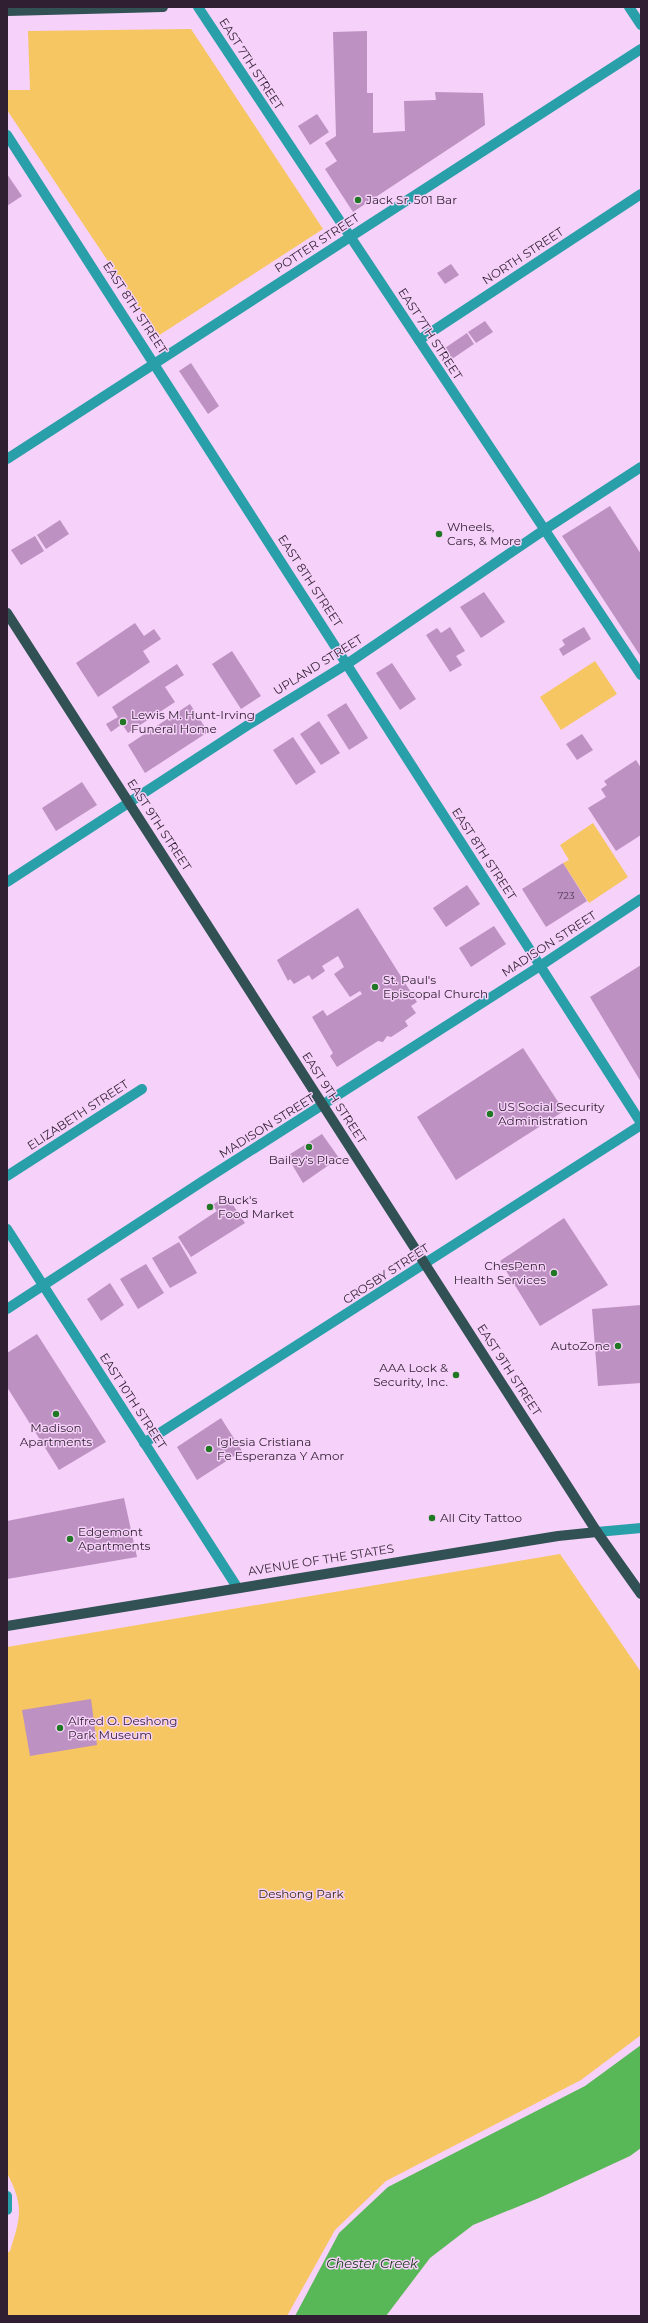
<svg xmlns="http://www.w3.org/2000/svg" width="648" height="2323" font-family="Montserrat,sans-serif">
<rect width="100%" height="100%" fill="#f6d1f9"/>
<g fill="#f6c662">
<path d="M191,29l132,200 -165,107 -151,-226v-20h23l-2,-59z"/>
<path d="M595,661l22,33 -56,36 -21,-33z"/>
<path d="M593,823l35,54 -39,26 -26,-40 6,-3 -9,-15z"/>
<path d="M560,1554l81,118v363l-60,45 -195,101 -51,49 -48,86h-280v-63l3,-2c11,-35 14,-45 -3,-78v-526z"/>
</g>
<path fill="#58b757" d="M641,2045v103l-11,8 -91,42 -66,27 -43,33 -44,58h-91l44,-83 49,-46 197,-101z"/>
<g fill="#bd91c1">
<path d="M367,31v62h6v40l32,-2 -1,-30 32,-1 -1,-8 48,1 2,32 -132,87 -28,-43 12,-8 -12,-18 11,-7 -3,-104z"/>
<path d="M317,114l12,18 -19,13 -12,-19z"/>
<path d="M7,174l15,22 -15,10z"/>
<path d="M451,264l8,11 -14,9 -8,-11z"/>
<path d="M485,321l8,11 -17,11 -8,-11z"/>
<path d="M467,333l7,11 -22,15 -7,-11z"/>
<path d="M191,363l28,43 -11,8 -29,-43z"/>
<path d="M610,506l31,48v103l-79,-121z"/>
<path d="M60,520l9,14 -23,15 -9,-14z"/>
<path d="M35,536l9,15 -23,14 -10,-15z"/>
<path d="M484,592l21,30 -24,16 -21,-31z"/>
<path d="M135,623l9,13 10,-7 7,10 -18,12 7,11 -52,35 -22,-34z"/>
<path d="M450,627l15,24 -9,5 6,9 -12,7 -24,-37 11,-7 4,5z"/>
<path d="M584,627l7,12 -28,17 -4,-7 6,-4 -3,-5z"/>
<path d="M232,651l29,45 -20,13 -29,-45z"/>
<path d="M392,663l24,36 -16,11 -24,-37z"/>
<path d="M177,664l7,11 -19,12 10,15 -47,31 -6,-9 -11,8 -5,-8 12,-7 -6,-10z"/>
<path d="M346,703l22,35 -19,12 -22,-35z"/>
<path d="M190,704l18,28 -63,41 -17,-28z"/>
<path d="M319,721l21,32 -19,12 -21,-31z"/>
<path d="M582,734l11,16 -16,10 -11,-16z"/>
<path d="M293,737l23,35 -20,13 -23,-35z"/>
<path d="M636,760l5,8v67l-25,16 -28,-43 18,-11 -5,-8 6,-4 -3,-4z"/>
<path d="M82,782l15,23 -41,26 -14,-23z"/>
<path d="M563,863l24,38 -41,26 -24,-38z"/>
<path d="M467,885l13,19 -34,23 -13,-19z"/>
<path d="M358,908l59,94 -6,4 5,7 -11,8 3,5 -17,11 -4,-1 -4,6 -5,-1 -41,26 -7,-11 3,-3 -21,-36 11,-7 4,6 35,-22 -2,-3 -10,6 -16,-23 10,-7 -6,-11 -16,10 3,5 -13,9 -3,-5 -15,9 -4,-5 -2,2 -11,-21z"/>
<path d="M494,926l12,18 -35,23 -12,-19z"/>
<path d="M641,965v117l-51,-85z"/>
<path d="M523,1048l41,63 -108,69 -39,-63z"/>
<path d="M322,1134l17,24 -36,25 -16,-27z"/>
<path d="M227,1196l18,27 -54,34 -13,-20 39,-26 -5,-6z"/>
<path d="M564,1218l44,67 -68,41 -40,-65z"/>
<path d="M179,1242l18,31 -27,15 -18,-30z"/>
<path d="M146,1264l18,29 -26,16 -18,-30z"/>
<path d="M110,1283l14,22 -23,16 -14,-22z"/>
<path d="M641,1305v78l-43,3 -6,-77z"/>
<path d="M37,1334l69,108 -47,28 -52,-83v-34z"/>
<path d="M221,1418l21,33 -45,29 -20,-33z"/>
<path d="M124,1498l13,59 -130,22v-58z"/>
<path d="M91,1699l6,46 -67,11 -8,-46z"/>
</g>
<g fill="none" stroke-linecap="round" stroke-linejoin="round">
<g stroke="#299fa9" stroke-width="10">
<path d="M198,7l443,668"/>
<path d="M629,7l12,18"/>
<path d="M7,135l634,988"/>
<path d="M419,340l222,-146"/>
<path d="M7,459l634,-410"/>
<path d="M7,1176l135,-87"/>
<path d="M7,1229l230,358"/>
<path d="M144,1443l497,-318"/>
<path d="M7,2196v14"/>
</g>
<g stroke="#299fa9" stroke-width="10">
<path d="M7,882l241,-157 99,-61 197,-134 97,-63"/>
<path d="M7,1309l196,-128 337,-215 101,-67"/>
<path d="M597,1532l44,-4"/>
</g>
<g stroke="#315154" stroke-width="10">
<path d="M7,11l156,-4"/>
<path d="M7,613l590,919 44,62"/>
<path d="M7,1626l551,-90 39,-4"/>
</g>
</g>
<g fill="#207724" stroke="#f6d1f9" stroke-width="1.5">
<circle cx="358" cy="200" r="4"/>
<circle cx="439" cy="534" r="4"/>
<circle cx="123" cy="722" r="4"/>
<circle cx="375" cy="987" r="4"/>
<circle cx="490" cy="1114" r="4"/>
<circle cx="309" cy="1147" r="4"/>
<circle cx="210" cy="1207" r="4"/>
<circle cx="554" cy="1273" r="4"/>
<circle cx="618" cy="1346" r="4"/>
<circle cx="456" cy="1375" r="4"/>
<circle cx="56" cy="1414" r="4"/>
<circle cx="209" cy="1449" r="4"/>
<circle cx="432" cy="1518" r="4"/>
<circle cx="70" cy="1539" r="4"/>
<circle cx="60" cy="1728" r="4"/>
</g>
<g text-anchor="middle" stroke-width="3" stroke-linejoin="round" paint-order="stroke">
<g font-size="10" fill="#533c56">
<text x="566" y="899">723</text>
</g>
<g font-size="12" fill="#301f32" stroke="#f6d1f9">
<text transform="translate(251 64) rotate(57)" y="4">EAST 7TH STREET</text>
<text transform="translate(317 243) rotate(-33)" y="4">POTTER STREET</text>
<text transform="translate(523 256) rotate(-33)" y="4">NORTH STREET</text>
<text transform="translate(135 308) rotate(57)" y="4">EAST 8TH STREET</text>
<text transform="translate(430 334) rotate(57)" y="4">EAST 7TH STREET</text>
<text transform="translate(310 581) rotate(57)" y="4">EAST 8TH STREET</text>
<text transform="translate(318 665) rotate(-32)" y="4">UPLAND STREET</text>
<text transform="translate(159 825) rotate(57)" y="4">EAST 9TH STREET</text>
<text transform="translate(484 854) rotate(57)" y="4">EAST 8TH STREET</text>
<text transform="translate(549 944) rotate(-33)" y="4">MADISON STREET</text>
<text transform="translate(334 1098) rotate(57)" y="4">EAST 9TH STREET</text>
<text transform="translate(78 1115) rotate(-33)" y="4">ELIZABETH STREET</text>
<text transform="translate(267 1126) rotate(-32)" y="4">MADISON STREET</text>
<text transform="translate(386 1274) rotate(-33)" y="4">CROSBY STREET</text>
<text transform="translate(509 1370) rotate(57)" y="4">EAST 9TH STREET</text>
<text transform="translate(133 1401) rotate(57)" y="4">EAST 10TH STREET</text>
<text transform="translate(321 1560) rotate(-9)" y="4">AVENUE OF THE STATES</text>
</g>
<g font-size="12" fill="#301f32" stroke="#f6d1f9" text-anchor="start">
<text x="366" y="204">Jack Sr. 501 Bar</text>
<text x="447" y="531">Wheels,<tspan x="447" dy="14">Cars, &amp; More</tspan></text>
<text x="131" y="719">Lewis M. Hunt-Irving<tspan x="131" dy="14">Funeral Home</tspan></text>
<text x="383" y="984">St. Paul's<tspan x="383" dy="14">Episcopal Church</tspan></text>
<text x="498" y="1111">US Social Security<tspan x="498" dy="14">Administration</tspan></text>
<text x="309" y="1164" text-anchor="middle">Bailey's Place</text>
<text x="218" y="1204">Buck's<tspan x="218" dy="14">Food Market</tspan></text>
<text x="546" y="1270" text-anchor="end">ChesPenn<tspan x="546" dy="14">Health Services</tspan></text>
<text x="610" y="1350" text-anchor="end">AutoZone</text>
<text x="448" y="1372" text-anchor="end">AAA Lock &amp;<tspan x="448" dy="14">Security, Inc.</tspan></text>
<text x="56" y="1432" text-anchor="middle">Madison<tspan x="56" dy="14">Apartments</tspan></text>
<text x="217" y="1446">Iglesia Cristiana<tspan x="217" dy="14">Fe Esperanza Y Amor</tspan></text>
<text x="440" y="1522">All City Tattoo</text>
<text x="78" y="1536">Edgemont<tspan x="78" dy="14">Apartments</tspan></text>
<text x="68" y="1725">Alfred O. Deshong<tspan x="68" dy="14">Park Museum</tspan></text>
</g>
<g font-size="12" fill="#362b15" stroke="#f6d1f9">
<text x="301" y="1898">Deshong Park</text>
</g>
<g font-size="13" font-style="italic" fill="#0f350f" stroke="#f6d1f9">
<text x="372" y="2268">Chester Creek</text>
</g>
</g>
<rect width="648" height="2323" fill="none" stroke="#301f32" stroke-width="16"/>
</svg>
